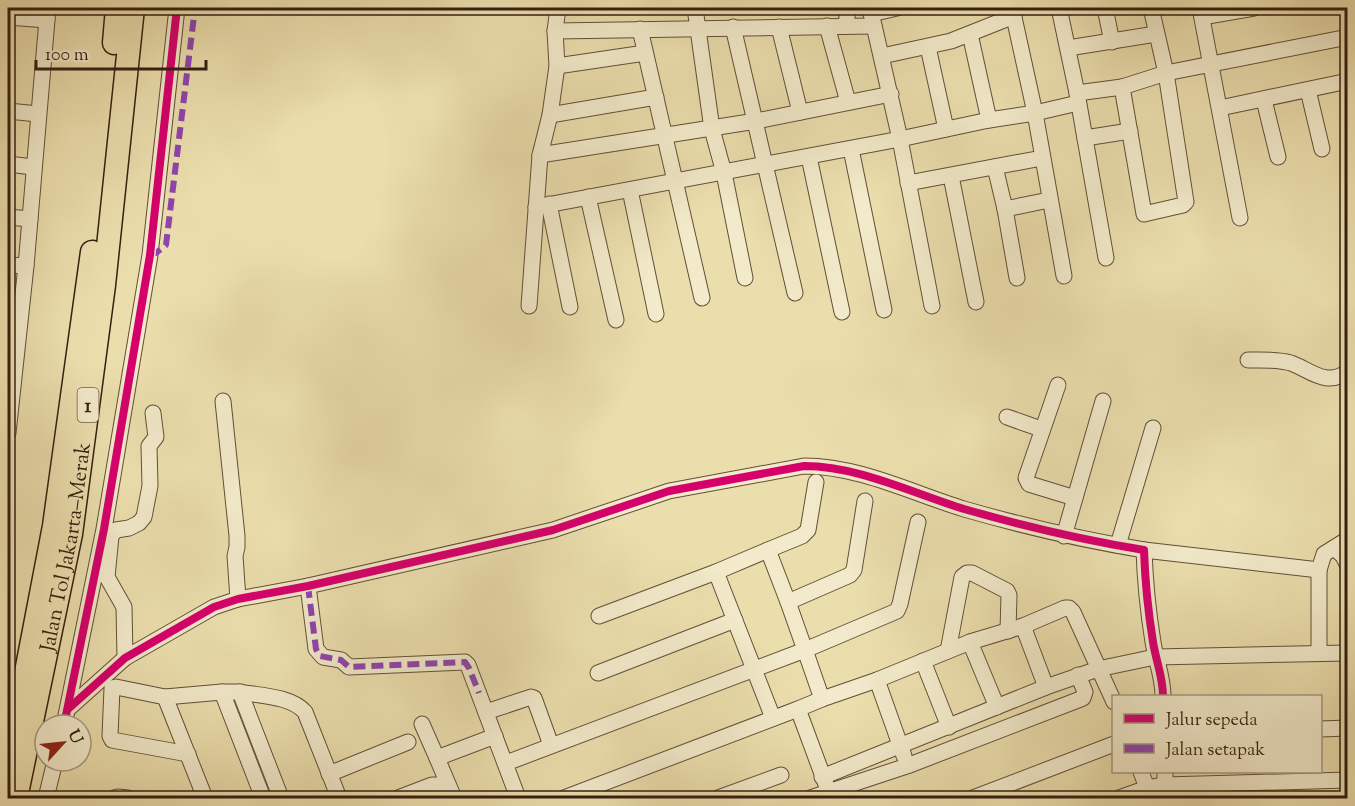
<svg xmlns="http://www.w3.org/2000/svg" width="1355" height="806" font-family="'Sorts Mill Goudy',serif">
<rect width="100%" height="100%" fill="#ebdead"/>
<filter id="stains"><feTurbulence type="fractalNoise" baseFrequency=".00333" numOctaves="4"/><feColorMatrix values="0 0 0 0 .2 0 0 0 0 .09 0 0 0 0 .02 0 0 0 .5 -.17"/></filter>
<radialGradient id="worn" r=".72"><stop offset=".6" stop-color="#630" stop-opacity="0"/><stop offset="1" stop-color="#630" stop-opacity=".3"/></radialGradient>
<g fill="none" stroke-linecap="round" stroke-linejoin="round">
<defs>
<g id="minor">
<path d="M695,8l17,121 12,44 21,105"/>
<path d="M870,8l30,131 32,167"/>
<path d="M1012,8l23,105 43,-10"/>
<path d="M1059,8l18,85 29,165"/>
<path d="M1105,8l7,34"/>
<path d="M1200,8l40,210"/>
<path d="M871,14l26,-6"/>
<path d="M8,17l39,3"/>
<path d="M1202,17l52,-9"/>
<path d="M827,26l21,76"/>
<path d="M846,26l2,-18"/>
<path d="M733,27l62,266"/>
<path d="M779,27l21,85"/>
<path d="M640,29l62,269"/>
<path d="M555,31l319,-5"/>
<path d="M970,34l19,86"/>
<path d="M928,47l18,82"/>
<path d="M1068,48l88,-14"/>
<path d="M882,56l69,-15 63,-25"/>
<path d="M557,66l88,-13"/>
<path d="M1122,87l22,127 39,-9 3,-3 -20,-129 -15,-65"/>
<path d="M1308,90l14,59"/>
<path d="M1077,93l45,-6 44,-14 182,-36"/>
<path d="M1264,100l14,57"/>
<path d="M1220,108l128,-27"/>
<path d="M8,111l30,3"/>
<path d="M550,115l106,-18"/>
<path d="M1085,138l45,-7"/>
<path d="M851,149l33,161"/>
<path d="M540,155l216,-34 135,-27"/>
<path d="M809,157l33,155"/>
<path d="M8,164l25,3"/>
<path d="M995,167l10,42 12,69"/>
<path d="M951,176l25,126"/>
<path d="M908,183l134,-25"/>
<path d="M630,190l26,124"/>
<path d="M588,197l28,123"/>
<path d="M549,204l21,103"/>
<path d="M536,207l364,-68 89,-19 46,-7 29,163"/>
<path d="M1005,209l44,-9"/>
<path d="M8,217l22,2"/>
<path d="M8,265l18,1"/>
<path d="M529,306l11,-151 10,-40 7,-49 -2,-35 3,-23"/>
<path d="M1248,360c13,0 30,-1 43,3 19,7 36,25 57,8"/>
<path d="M1058,385l-32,93 3,6 46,14"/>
<path d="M223,401l14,135v11l-2,9 3,43"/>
<path d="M1007,417l34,12"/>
<path d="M8,433l18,-167 22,-258"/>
<path d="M1064,536l39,-135"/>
<path d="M1118,545l35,-117"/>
<path d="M1334,548l9,8 5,10"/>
<path d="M768,550l-52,22 57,146"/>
<path d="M1144,550l175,20 5,-16 24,-15"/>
<path d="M1319,570v82"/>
<path d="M308,586l8,63 7,8 18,3 8,7 116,-5 3,3 50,133"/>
<path d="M788,602l-20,-52 34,-14 6,-6 8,-48"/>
<path d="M599,616l117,-44"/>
<path d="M1023,626l23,61"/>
<path d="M970,642l27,65"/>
<path d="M948,651l14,-74 5,-4h5l35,18 2,4 -1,36"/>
<path d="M125,658l-1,-51 -17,-30 4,-41 5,-6 13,-2 10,-5 5,-6 6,-31 -1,-40 7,-9 -3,-24"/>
<path d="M923,661l26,66"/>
<path d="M598,673l137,-53"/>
<path d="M877,680l27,76"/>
<path d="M222,692l41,106"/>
<path d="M240,692c21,4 51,4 65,20l34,86"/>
<path d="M165,697l40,101"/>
<path d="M822,699l55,-19 93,-38 53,-16 42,-18h4l4,4 41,90"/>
<path d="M68,709l57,-51 89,-51 24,-8 70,-13 245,-56 116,-39 135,-25c55,0 108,27 160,43 59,17 119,31 180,41 1,31 4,61 9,92 3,19 10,35 10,54"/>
<path d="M486,712l45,-15 3,1 17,47"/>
<path d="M422,724l15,34"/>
<path d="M64,725l40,-196 46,-274 27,-247"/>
<path d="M1320,729l28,-1"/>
<path d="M188,754l-76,-14 -2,-4 2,-48 4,-1 49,10 57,-5h18l41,106"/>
<path d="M506,763l299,-113 -17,-48 62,-27 4,-5 11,-69"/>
<path d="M1141,772l10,26"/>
<path d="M1165,772v26"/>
<path d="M329,774l79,-32"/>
<path d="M822,777l224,-90 52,-18 57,-12 193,-4"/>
<path d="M46,798l9,-37"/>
<path d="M114,798l4,-1 10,1"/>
<path d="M398,798l34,-13h5l6,13"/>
<path d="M454,798l-17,-40 58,-22"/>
<path d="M564,798l234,-89"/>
<path d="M718,798l63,-23"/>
<path d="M810,798l97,-32 171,-66 5,-2 2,-6 -7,-17"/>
<path d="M831,798l-33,-89 24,-10 -17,-49 92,-39 3,-7 18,-82"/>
<path d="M973,798l141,-54"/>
<path d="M1119,798l28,-10 18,-3 183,-5"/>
</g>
<g id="highway">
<path d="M114,43l3,-35"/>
<path d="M8,766l46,-240 38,-274"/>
<path id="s1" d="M16,798l55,-264 33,-249 29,-277"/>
</g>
</defs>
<use href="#minor" stroke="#624f37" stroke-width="17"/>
<use href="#highway" stroke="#351f10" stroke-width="25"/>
<use href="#minor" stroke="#f2eaca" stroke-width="15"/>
<use href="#highway" stroke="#ebdead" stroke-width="22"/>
<g stroke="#8e44ad" stroke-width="6" stroke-dasharray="12 6" stroke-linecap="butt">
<path d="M150,255l6,-2 10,-8 29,-237"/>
<path d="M308,586l8,63 4,7 21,4 8,7 116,-5 4,6 10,25"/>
</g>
<defs>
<g id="cycleway">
<path d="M68,709l57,-51 89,-51 24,-8 70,-13 245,-56 116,-39 135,-25c55,0 108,27 160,43 59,17 119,31 180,41 1,31 4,61 9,92 3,19 10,35 10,54"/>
<path d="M64,725l40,-196 46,-274 27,-247"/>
</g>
</defs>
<use href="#cycleway" stroke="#f2eaca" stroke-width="11"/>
<use href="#cycleway" stroke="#d6006c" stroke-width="8"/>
</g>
<g text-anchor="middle" stroke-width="5" stroke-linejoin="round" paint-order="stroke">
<rect fill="#f2eaca" stroke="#6e5c48" stroke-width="1.5" x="77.5" y="388" width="21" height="34" rx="4.5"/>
<g font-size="20" font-weight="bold" fill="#351f10">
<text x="88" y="412">1</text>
</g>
<g font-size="21" fill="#351f10" stroke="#f2eaca">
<text dy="7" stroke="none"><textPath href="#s1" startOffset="256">Jalan Tol Jakarta–Merak</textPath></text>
</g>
</g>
<rect width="1355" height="806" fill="none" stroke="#ebdead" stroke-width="30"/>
<rect x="9" y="9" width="1337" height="788" fill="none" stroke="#351f10" stroke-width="3"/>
<rect x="15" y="15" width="1325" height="776" fill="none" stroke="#351f10" stroke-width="1.5"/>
<rect x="1112" y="695" width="210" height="78" fill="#f2eaca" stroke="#a69980" stroke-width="1.5"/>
<rect x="1124" y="714" width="30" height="9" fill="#d6006c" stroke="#a69980" stroke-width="1.5"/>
<text x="1166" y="725" font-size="18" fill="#351f10">Jalur sepeda</text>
<rect x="1124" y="744" width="30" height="9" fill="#8e44ad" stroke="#a69980" stroke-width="1.5"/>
<text x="1166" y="755" font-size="18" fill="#351f10">Jalan setapak</text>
<g transform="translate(63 743) rotate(63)"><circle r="28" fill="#f2eaca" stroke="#a69980" stroke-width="1.5"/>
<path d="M0-4.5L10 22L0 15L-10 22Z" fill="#8f2418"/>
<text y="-9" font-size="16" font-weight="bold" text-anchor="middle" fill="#351f10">U</text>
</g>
<path d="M36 60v9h170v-9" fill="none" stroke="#351f10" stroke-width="3"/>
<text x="45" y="60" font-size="18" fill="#351f10" stroke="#f2eaca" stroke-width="4.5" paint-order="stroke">100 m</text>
<rect width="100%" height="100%" filter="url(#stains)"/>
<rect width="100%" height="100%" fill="url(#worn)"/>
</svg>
